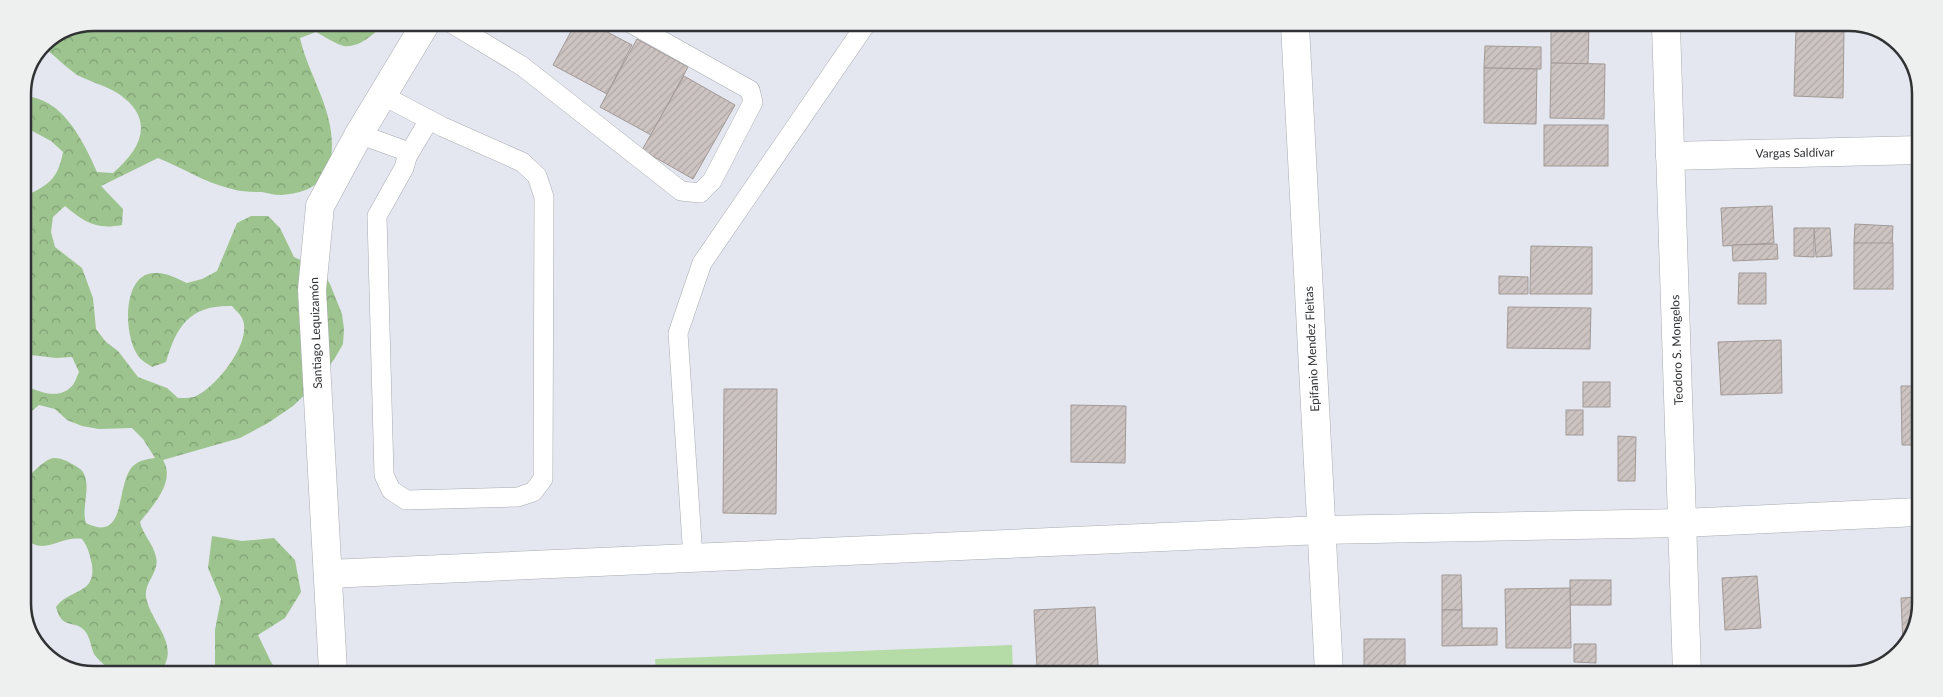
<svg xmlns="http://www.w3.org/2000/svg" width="1943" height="697" font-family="Lato,sans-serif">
<defs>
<pattern id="forest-crowns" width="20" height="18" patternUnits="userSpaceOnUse" patternTransform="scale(1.25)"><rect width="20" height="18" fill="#9dc48e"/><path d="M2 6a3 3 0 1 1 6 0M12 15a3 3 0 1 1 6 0" fill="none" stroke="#80a075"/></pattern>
<pattern id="building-hatch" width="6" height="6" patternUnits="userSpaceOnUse" patternTransform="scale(1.25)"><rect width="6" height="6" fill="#cdc4c2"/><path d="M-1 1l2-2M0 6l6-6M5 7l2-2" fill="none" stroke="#b0a9a7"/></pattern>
</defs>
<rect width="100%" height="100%" fill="#e4e7ef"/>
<path fill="#b5dba6" d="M1012,645l1,28 -357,-1 -1,-13z"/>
<g fill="url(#forest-crowns)">
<path d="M95,23h290c-10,10 -25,25 -41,23 -9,-2 -20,-10 -28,-14l-16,6c7,32 27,61 31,94 5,39 -10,61 -50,63 -7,0 -13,-2 -19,-3 -11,0 -20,0 -30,-3 -27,-6 -49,-21 -74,-31l-57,28 22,23 -1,16c-26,5 -38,-3 -57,-19l-12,11 -2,15 4,15 27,21 11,30 3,31 10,13 12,9 20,26 29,11 11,10c5,0 11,0 16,-1 21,-8 60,-56 48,-79 -2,-4 -7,-8 -10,-12 -42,-1 -55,19 -66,56l-14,5c-4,-3 -10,-6 -13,-10 -16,-19 -18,-87 18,-84 10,0 21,6 30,10l15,-4 15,-8 20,-48 14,-7h17l12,12 14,29 28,13 8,14 12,30 2,15 -1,15 -8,14 -19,26 -23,22 -25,17 -28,15 -77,22c13,22 -10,45 -23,62 3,13 13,21 16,35 4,15 -12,25 -10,40 5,27 35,47 15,74h-50c-5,-5 -13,-11 -17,-17 -3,-7 -4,-17 -9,-23 -10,-12 -23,0 -29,-24 14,-19 40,-12 36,-42 -2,-10 -4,-18 -10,-26 -23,-4 -41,21 -59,-5 0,-14 -3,-31 0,-46 1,-9 22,-30 31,-30 7,0 13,3 18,6 4,2 10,5 12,10 7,15 -3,34 2,49 42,21 29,-39 47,-57 7,-6 14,-7 22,-8l-12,-19 -11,-11 -33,1 -17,-3 -15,-6 -12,-11 -16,-4 -12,10 -4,8v-38c15,6 35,16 49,1 3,-3 5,-10 7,-14l-7,-15 -16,1 -33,-4v-157c24,-11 35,-17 40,-45l-12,-11 -28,-15v-30c39,1 60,44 74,76l16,1c28,-24 43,-53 6,-79 -12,-8 -28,-12 -42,-19 -10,-7 -20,-17 -30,-25l-6,1 3,-8z"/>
<path d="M212,536l30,5 32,-3 21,22 6,32 -16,26 -27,17 13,27 6,9h-62v-41l6,-31 -13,-31z"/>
</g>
<g fill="url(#building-hatch)" stroke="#a29997">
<path d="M575,24h17l40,21 -25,49 -54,-29z"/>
<path d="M1551,26h38l-1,38 -37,-1z"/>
<path d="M1796,29l48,1 -1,68 -49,-2z"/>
<path d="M637,39l51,28 -37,68 -51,-28z"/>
<path d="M1485,46l56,1v22l-57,-1z"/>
<path d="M1551,63l54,1 -1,55 -54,-1z"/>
<path d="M1484,68l53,1 -1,55 -52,-1z"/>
<path d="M684,76l51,29 -42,74 -51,-29z"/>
<rect x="1544" y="125" width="64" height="41"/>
<path d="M1772,206l2,37 -51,3 -2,-38z"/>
<path d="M1855,224l38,2 -1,19 -38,-2z"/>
<path d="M1794,228h20v29l-20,-1z"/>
<path d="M1814,228h16l2,28 -16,1z"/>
<rect x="1854" y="243" width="39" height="46"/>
<path d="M1777,244l1,15 -45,2 -1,-16z"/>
<path d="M1531,246l61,1v47h-62z"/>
<path d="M1739,273h27v31h-28z"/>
<path d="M1499,276l29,1v17h-29z"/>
<path d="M1508,307l83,1 -1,41 -83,-1z"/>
<path d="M1781,340l1,53 -61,2 -3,-53z"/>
<rect x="1583" y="382" width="27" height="25"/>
<path d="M1901,386h17v59h-16z"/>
<path d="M724,389h53l-1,125 -53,-1z"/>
<path d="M1071,405l55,1 -1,57 -54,-1z"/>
<rect x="1566" y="410" width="17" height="25"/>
<path d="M1618,436l18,1 -1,44h-17z"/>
<path d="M1442,575h19l1,35h-20z"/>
<path d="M1757,576l4,52 -36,2 -3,-52z"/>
<rect x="1570" y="580" width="41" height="25"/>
<path d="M1570,588l1,60h-65l-1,-59z"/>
<path d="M1917,597v28l-14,20 -2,-47z"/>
<path d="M1095,607l3,59 -61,2 -3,-58z"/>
<path d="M1442,610h20v18h35v17l-55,1z"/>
<path d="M1364,639h41v35l-41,-1z"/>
<path d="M1574,644h22v19l-22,-1z"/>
</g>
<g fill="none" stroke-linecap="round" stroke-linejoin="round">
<defs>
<g id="service">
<path d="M451,23l71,43 159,125 19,2 12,-12 41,-79 -3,-12 -118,-66"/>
<path d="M359,134l44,16 4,7 -3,11 -27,48 7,259 7,15 15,10 112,-3 15,-5 10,-13 1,-282 -7,-21 -15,-14 -79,-35 -61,-32"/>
<path d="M407,157l22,-37"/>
<path d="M693,558l-15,-225 24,-70 164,-239"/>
</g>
<g id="minor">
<path d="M1295,25l34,648"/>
<path d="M1666,26l21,648"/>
<path d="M1670,156l250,-6"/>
<path d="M328,574l994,-44 360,-7 236,-11"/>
<path d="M333,671l-21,-381 8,-84 39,-72 67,-111"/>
</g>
</defs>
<use href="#service" stroke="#a7abb2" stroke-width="20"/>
<use href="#minor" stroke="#a7abb2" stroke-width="29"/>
<use href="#service" stroke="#fff" stroke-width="19"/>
<use href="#minor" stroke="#fff" stroke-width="28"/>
</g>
<g text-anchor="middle" stroke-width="4" stroke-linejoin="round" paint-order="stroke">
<g font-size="12" fill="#303234" stroke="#fff">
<text transform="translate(1795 153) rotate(-1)" y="4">Vargas Saldívar</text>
<text transform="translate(316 333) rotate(-92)" y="4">Santiago Lequizamón</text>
<text transform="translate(1312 349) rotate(-93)" y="4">Epifanio Mendez Fleitas</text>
<text transform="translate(1677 350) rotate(-92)" y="4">Teodoro S. Mongelos</text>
</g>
</g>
<path d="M0 0H1943V697H0ZM94 31H1849A63 63 0 0 1 1912 94V603A63 63 0 0 1 1849 666H94A63 63 0 0 1 31 603V94A63 63 0 0 1 94 31Z" fill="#eeefef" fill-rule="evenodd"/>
<path fill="none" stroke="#303234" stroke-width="2.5" d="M94 31H1849A63 63 0 0 1 1912 94V603A63 63 0 0 1 1849 666H94A63 63 0 0 1 31 603V94A63 63 0 0 1 94 31Z"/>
</svg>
